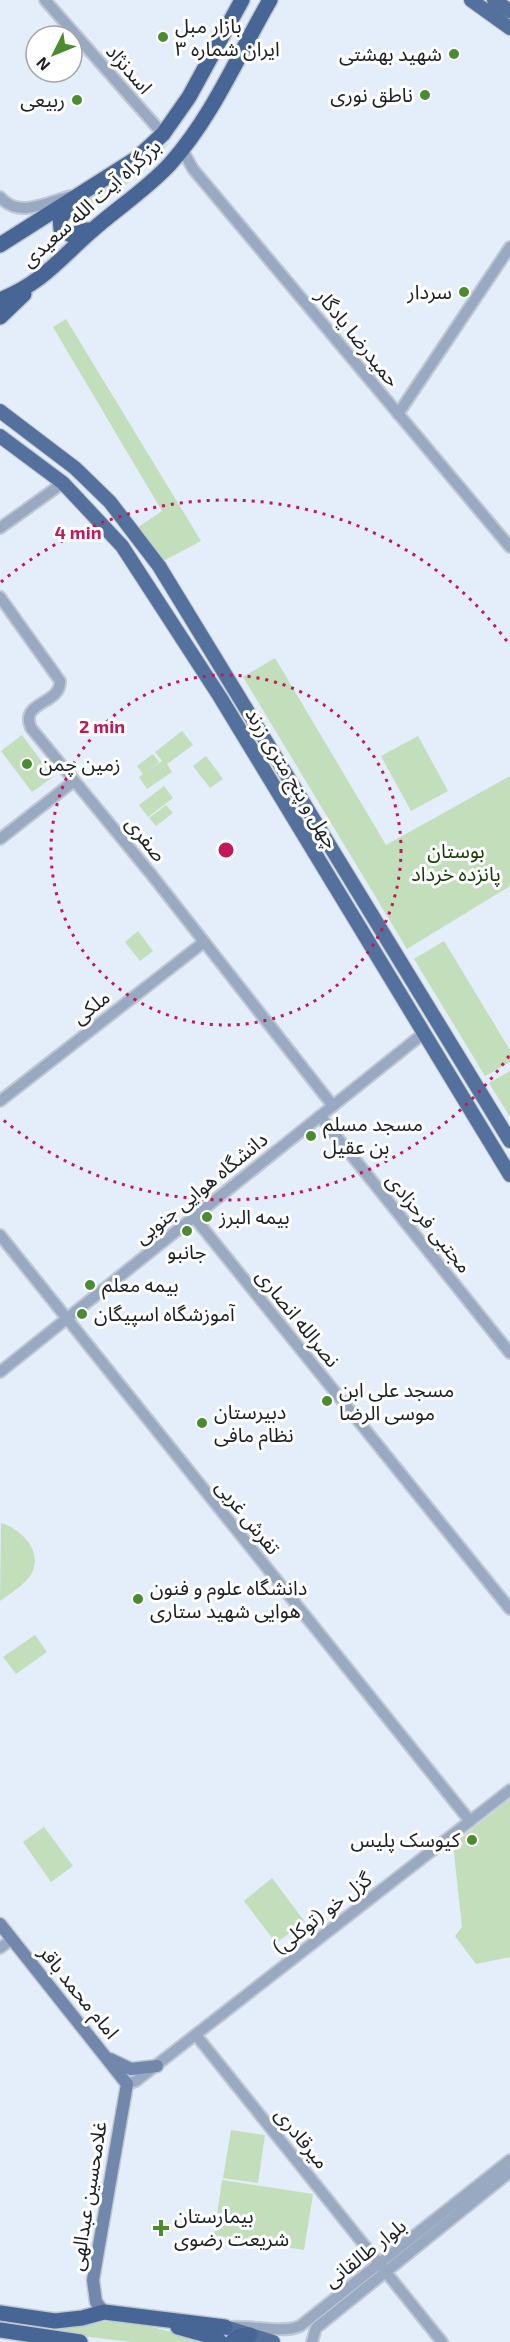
<svg xmlns="http://www.w3.org/2000/svg" width="510" height="2342" font-family="'Exo 2','Noto Sans Arabic',sans-serif">
<rect width="100%" height="100%" fill="#e4edfa"/>
<g fill="#c3deba">
<path d="M172,141l-47,44 -55,34 1,-6 11,-10z"/>
<path d="M66,319l135,222 -36,19h-3l-25,-32 25,-17 -109,-184z"/>
<path d="M275,658l111,187 124,-69v110l-103,63 -164,-272z"/>
<path d="M182,731l11,14 -26,19 5,8 -25,17 -8,-12 4,-3 -6,-8 16,-12 6,8 -12,9 15,-10 4,5 -11,-14z"/>
<path d="M22,735l31,42 -21,15 -31,-41z"/>
<path d="M418,736l30,55 -37,20 -30,-55z"/>
<path d="M206,756l17,23 -13,9 -17,-22z"/>
<path d="M164,786l9,12 -25,19 -9,-12z"/>
<path d="M166,805l7,8 -17,13 -7,-8z"/>
<path d="M138,931l15,20 -13,10 -15,-19z"/>
<path d="M444,941l66,109v12l-25,14 -71,-117z"/>
<path d="M510,1071v46l-21,-34z"/>
<path d="M1,1523c24,7 47,35 25,58 -7,7 -18,14 -26,20z"/>
<path d="M35,1635l12,17 -31,22 -13,-17z"/>
<path d="M510,1799v158l-34,7 -21,-28 7,-9 -9,-83z"/>
<path d="M44,1827l29,39 -22,16 -28,-40z"/>
<path d="M272,1878l33,44 -29,21 -32,-42z"/>
<path d="M231,2130l34,5 -7,48 -35,-5z"/>
<path d="M222,2180l91,14 -9,56 -90,-15z"/>
<path d="M112,2321l31,4 72,17h-84l-73,-9 -1,-7z"/>
</g>
<g fill="none" stroke-linecap="round" stroke-linejoin="round">
<defs>
<g id="tertiary">
<path d="M45,0l118,134"/>
<path d="M182,149l11,20 317,378"/>
<path d="M0,197c19,22 47,5 71,-1"/>
<path d="M398,414l112,-167"/>
<path d="M0,528l63,-45"/>
<path d="M0,597l60,84c1,24 -41,20 -29,47l120,146 182,232"/>
<path d="M0,839l74,-58"/>
<path d="M0,1101l204,-159"/>
<path d="M320,1116l190,237"/>
<path d="M194,1217l316,392"/>
<path d="M0,1235l470,586"/>
<path d="M0,1372l424,-339"/>
<path d="M0,1948l12,-9"/>
<path d="M196,2035l246,307"/>
<path d="M127,2084l9,-3 374,-291"/>
<path d="M230,2327c22,-2 52,7 70,-1l210,-166"/>
<path d="M312,2342l4,-14 194,-156"/>
</g>
<g id="secondary">
<path d="M0,1924l127,160 -34,196 3,22 8,10"/>
<path d="M110,2059l21,10 26,-3"/>
</g>
<g id="primary">
<path d="M471,0l39,28"/>
<path d="M494,0l16,11"/>
<path d="M0,411l75,57 35,34 49,64 351,575"/>
<path d="M0,436l63,47 59,63 98,151 290,478"/>
<path d="M225,2327l48,15"/>
</g>
<g id="trunk">
<path d="M74,202l-14,16 1,11 10,6 17,-5"/>
<path d="M0,245l137,-87 26,-24 26,-37 53,-97"/>
<path d="M0,300c41,-17 56,-37 87,-65 27,-25 58,-44 83,-71 43,-48 68,-109 100,-164"/>
<path d="M0,317l24,-23"/>
<path d="M0,2313l55,8 27,-3 22,-6 121,15"/>
<path d="M178,2327l39,11 3,4"/>
<path d="M0,2330l80,12"/>
<path d="M232,2342l7,-6 11,-1"/>
</g>
</defs>
<use href="#tertiary" stroke="#c0c8d3" stroke-width="14"/>
<use href="#secondary" stroke="#c0c8d3" stroke-width="15"/>
<use href="#primary" stroke="#c0c8d3" stroke-width="16"/>
<use href="#trunk" stroke="#c0c8d3" stroke-width="18"/>
<use href="#tertiary" stroke="#99a9c2" stroke-width="10"/>
<use href="#secondary" stroke="#7188ac" stroke-width="12"/>
<use href="#primary" stroke="#54709c" stroke-width="14"/>
<use href="#trunk" stroke="#486695" stroke-width="15"/>
</g>
<g fill="none" stroke="#c2185b" stroke-width="3" stroke-dasharray="3 6">
<circle cx="226" cy="850" r="175"/>
<path d="M509 1056A350 350 0 0 1 1 1118M1 582A350 350 0 0 1 509 644"/>
</g>
<g fill="#4a8c2f" stroke="#fff" stroke-width="2">
<circle cx="163" cy="37" r="6"/>
<circle cx="454" cy="54" r="6"/>
<circle cx="425" cy="95" r="6"/>
<circle cx="77" cy="100" r="6"/>
<circle cx="464" cy="292" r="6"/>
<circle cx="27" cy="764" r="6"/>
<circle cx="311" cy="1136" r="6"/>
<circle cx="207" cy="1217" r="6"/>
<circle cx="187" cy="1231" r="6"/>
<circle cx="90" cy="1285" r="6"/>
<circle cx="82" cy="1314" r="6"/>
<circle cx="327" cy="1401" r="6"/>
<circle cx="202" cy="1423" r="6"/>
<circle cx="138" cy="1599" r="6"/>
<circle cx="472" cy="1840" r="6"/>
<path d="M158 2219h6v6h6v6h-6v6h-6v-6h-6v-6h6z"/>
</g>
<g text-anchor="middle" stroke-width="6" stroke-linejoin="round" paint-order="stroke">
<g font-size="20" fill="#1b1e23" stroke="#fff" text-anchor="start">
<text x="175" y="33">بازار مبل<tspan x="175" dy="23">ایران شماره ۳</tspan></text>
<text x="442" y="61" text-anchor="end">شهید بهشتی</text>
<text x="413" y="102" text-anchor="end">ناطق نوری</text>
<text x="65" y="107" text-anchor="end">ربیعی</text>
<text x="452" y="299" text-anchor="end">سردار</text>
<text x="39" y="771">زمین چمن</text>
<text x="323" y="1131">مسجد مسلم<tspan x="323" dy="23">بن عقیل</tspan></text>
<text x="219" y="1224">بیمه البرز</text>
<text x="187" y="1259" text-anchor="middle">جانبو</text>
<text x="102" y="1292">بیمه معلم</text>
<text x="94" y="1321">آموزشگاه اسپیگان</text>
<text x="339" y="1397">مسجد علی ابن<tspan x="339" dy="23">موسی الرضا</tspan></text>
<text x="214" y="1419">دبیرستان<tspan x="214" dy="23">نظام مافی</tspan></text>
<text x="150" y="1595">دانشگاه علوم و فنون<tspan x="150" dy="23">هوایی شهید ستاری</tspan></text>
<text x="460" y="1847" text-anchor="end">کیوسک پلیس</text>
<text x="174" y="2223">بیمارستان<tspan x="174" dy="23">شریعت رضوی</tspan></text>
</g>
<g font-size="20" fill="#1b1e23" stroke="#fff">
<text transform="translate(129 69) rotate(49)" y="7">اسدنژاد</text>
<text transform="translate(91 203) rotate(-42)" y="7">بزرگراه آیت الله سعیدی</text>
<text transform="translate(358 338) rotate(51)" y="7">حمیدرضا یادگار</text>
<text transform="translate(292 778) rotate(59)" y="7">چهل و پنج متری زرند</text>
<text transform="translate(146 839) rotate(51)" y="7">صفری</text>
<text transform="translate(91 1007) rotate(-38)" y="7">ملکی</text>
<text transform="translate(201 1188) rotate(-39)" y="7">دانشگاه هوایی جنوبی</text>
<text transform="translate(429 1223) rotate(51)" y="7">مجتبی فرحزادی</text>
<text transform="translate(298 1318) rotate(51)" y="7">نصرالله انصاری</text>
<text transform="translate(248 1517) rotate(51)" y="7">تفرش غربی</text>
<text transform="translate(322 1913) rotate(-38)" y="7">گزل خو (توکلی)</text>
<text transform="translate(79 1992) rotate(51)" y="7">امام محمد باقر</text>
<text transform="translate(302 2138) rotate(51)" y="7">میرقادری</text>
<text transform="translate(88 2196) rotate(-81)" y="7">غلامحسین عبدالهی</text>
<text transform="translate(365 2253) rotate(-38)" y="7">بلوار طالقانی</text>
</g>
<g font-size="20" fill="#143c00" stroke="#fff">
<text x="456" y="858">بوستان<tspan x="456" dy="23">پانزده خرداد</tspan></text>
</g>
</g>
<circle cx="226" cy="850" r="9" fill="#c2185b" stroke="#fff" stroke-width="3"/>
<g font-size="18" text-anchor="middle" font-weight="bold" fill="#c2185b" stroke="#fff" stroke-width="6" stroke-linejoin="round" paint-order="stroke">
<text x="78" y="539">4 min</text>
<text x="102" y="733">2 min</text>
</g>
<g transform="translate(54 54) rotate(227)"><circle r="28" fill="#ffffff" stroke="#a4a5a7" stroke-width="1.5"/>
<path d="M0-4.5L10 22L0 15L-10 22Z" fill="#4a8c2f"/>
<text y="-9" font-size="16" font-weight="bold" text-anchor="middle" fill="#1b1e23">N</text>
</g>
</svg>
